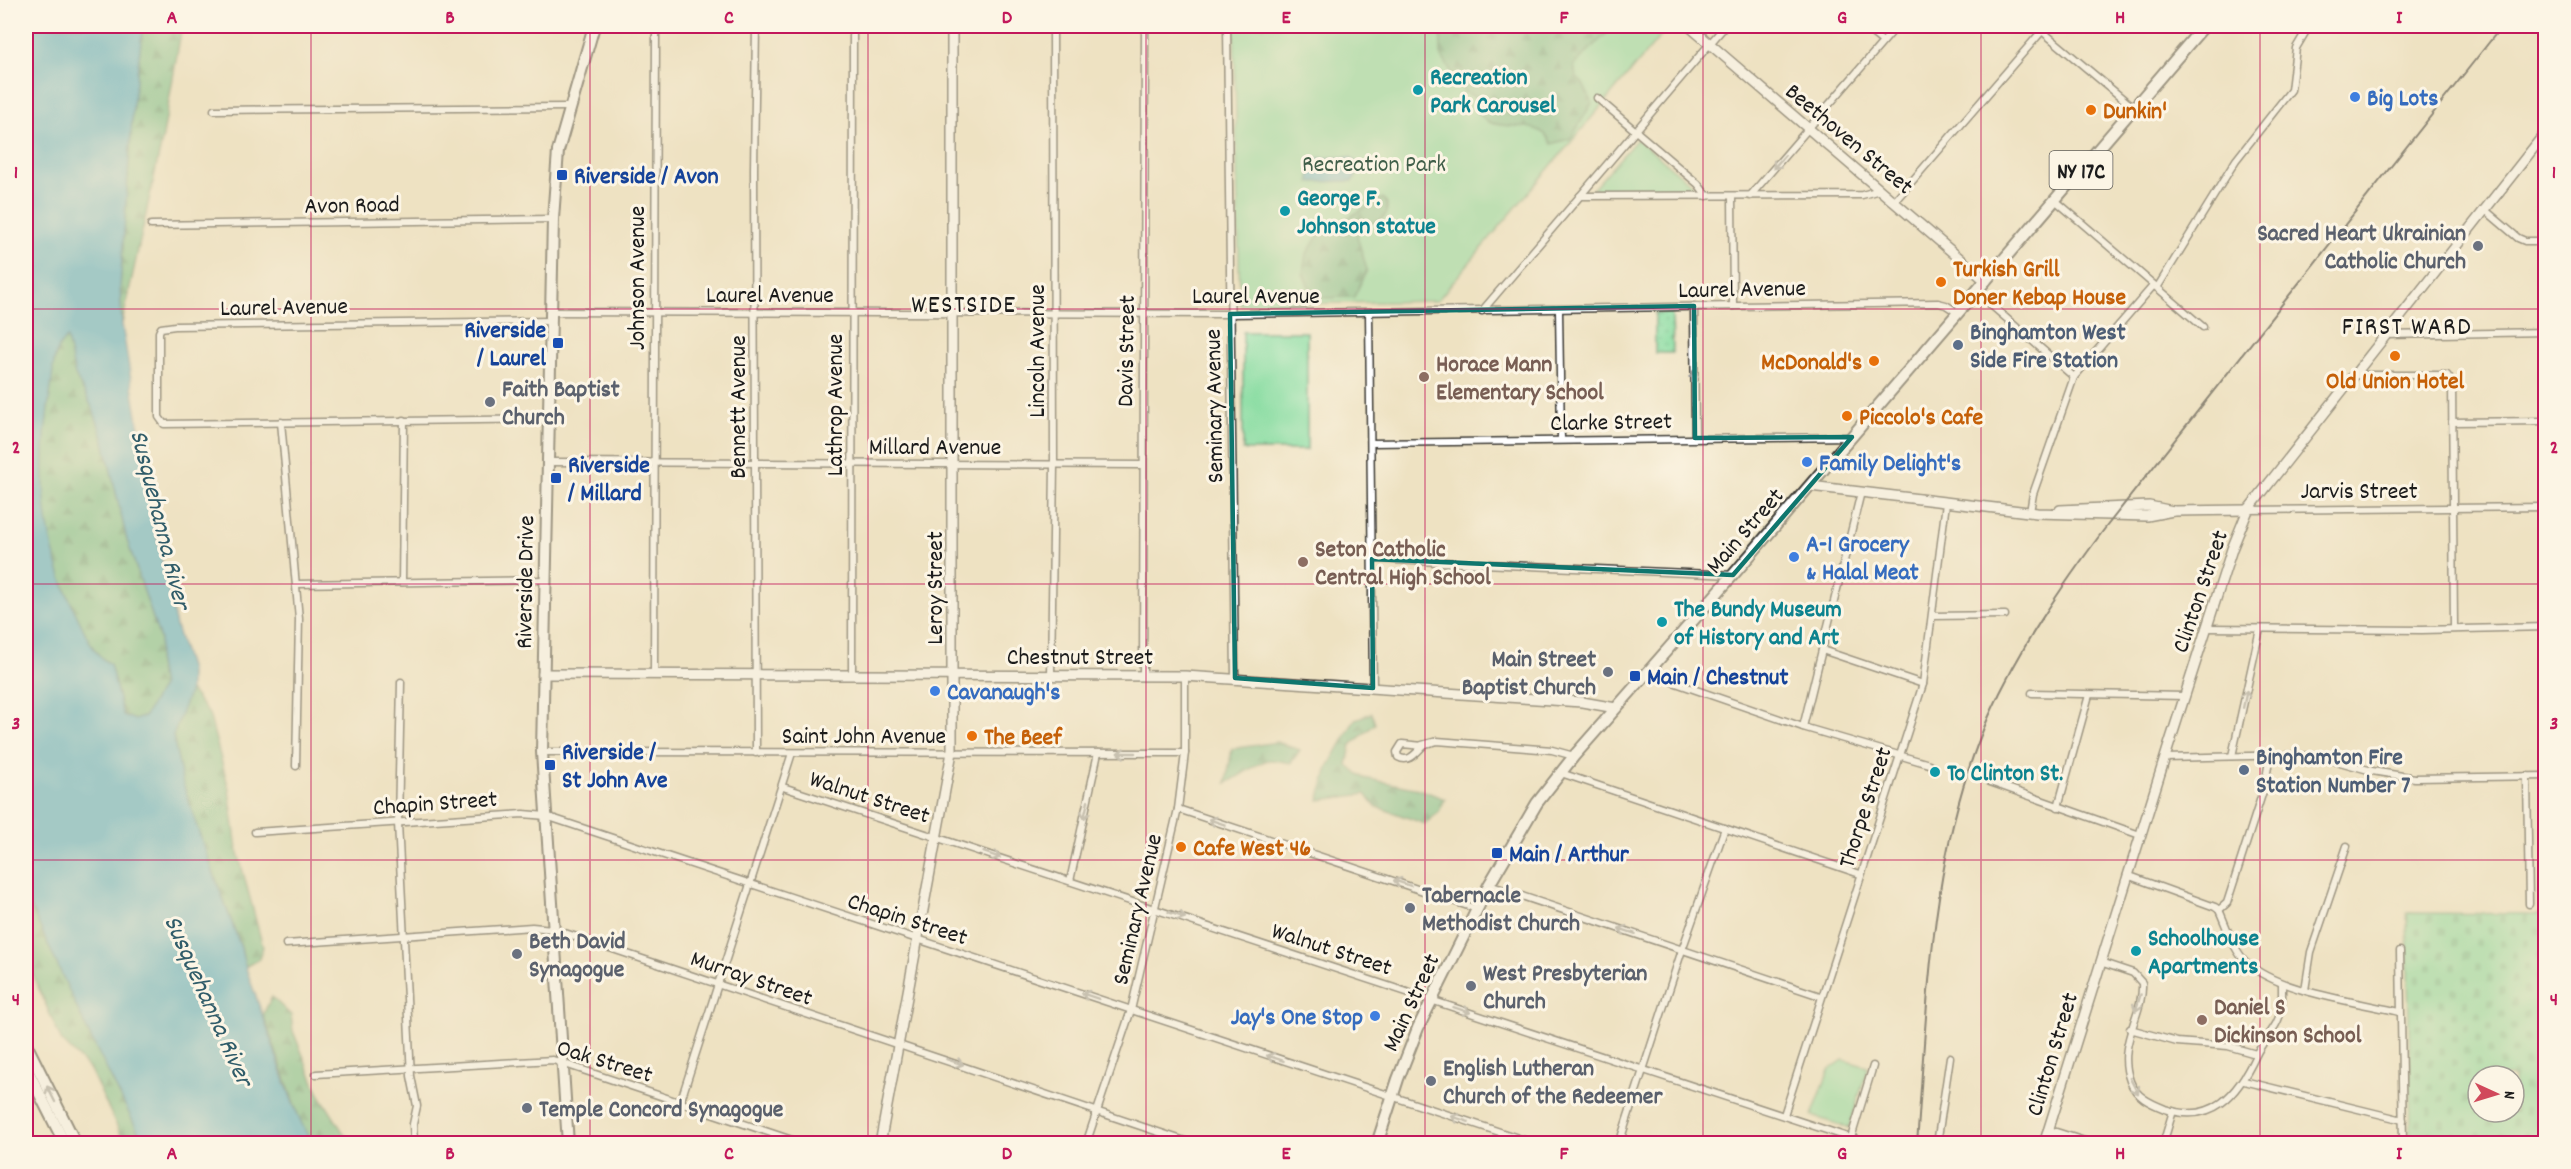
<svg xmlns="http://www.w3.org/2000/svg" width="2571" height="1169" font-family="Dekko,sans-serif">
<defs>
<pattern id="forest-firs" width="22" height="20" patternUnits="userSpaceOnUse" patternTransform="scale(1.5)"><rect width="22" height="20" fill="#6cbc86"/><path d="M5 1l3.5 6h-7zM16 11l3.5 6h-7z" fill="#58986d"/></pattern>
<pattern id="cemetery-stones" width="16" height="16" patternUnits="userSpaceOnUse" patternTransform="scale(1.5)"><rect width="16" height="16" fill="#85dca0"/><path d="M2 7V4a2 2 0 0 1 4 0v3zM10 15v-3a2 2 0 0 1 4 0v3z" fill="#72bc89"/></pattern>
<pattern id="garden-dots" width="8" height="8" patternUnits="userSpaceOnUse" patternTransform="scale(1.5)"><rect width="8" height="8" fill="#85dca0"/><path d="M2 2h.1M6 6h.1" fill="none" stroke="#72bc89" stroke-width="1.8" stroke-linecap="round"/></pattern>
</defs>
<rect width="100%" height="100%" fill="#fcf5e5"/>
<filter id="ink" filterUnits="userSpaceOnUse"><feTurbulence type="fractalNoise" baseFrequency=".0167" numOctaves="2"/><feDisplacementMap in="SourceGraphic" scale="12" xChannelSelector="R" yChannelSelector="G"/><feConvolveMatrix kernelMatrix="1 2 1 2 8 2 1 2 1" color-interpolation-filters="sRGB"/></filter>
<filter id="wash" filterUnits="userSpaceOnUse"><feTurbulence type="fractalNoise" baseFrequency=".008" numOctaves="4" result="noise"/><feDisplacementMap in="SourceGraphic" scale="24" xChannelSelector="R" yChannelSelector="G"/><feGaussianBlur stdDeviation="1.35" result="paint"/><feColorMatrix in="noise" values="0 0 0 0 0 0 0 0 0 0 0 0 0 0 0 0 0 1.4 0 .05"/><feComposite in="paint" operator="in"/></filter>
<g filter="url(#wash)">
<rect width="100%" height="100%" fill="#eee2c2"/>
<g fill="#85dca0" stroke="#507c5e" stroke-width="1.5">
<path d="M1234,26h435l-232,275 -197,4z"/>
<path d="M1637,139l59,49 -104,2z"/>
<rect x="1243" y="332" width="64" height="118"/>
<path d="M1843,1060l25,7 -19,61 -37,-12 17,-46z"/>
</g>
<g fill="url(#forest-firs)" stroke="#446c51" stroke-width="1.5">
<path d="M143,26h39l-19,110 -41,188 -2,-37 13,-182z"/>
<path d="M1441,26h173l-40,39 2,12 7,7 9,19 -21,35 -19,6c-12,-26 -42,-13 -63,-22 -4,-2 -8,-7 -12,-9v-15l-13,-6 -23,-37z"/>
<path d="M1383,198l4,5v10l-6,7 -20,6 -4,10 10,34 -13,27 -31,1 -14,-11 -6,-14 3,-18 14,-22z"/>
<path d="M68,337l7,38 18,34 11,32 23,99 33,99 -2,25 4,22 -17,30 -10,4 -12,-5 -13,-51c-17,-10 -22,-26 -31,-44 -39,-77 -42,-148 -28,-233 3,-18 0,-37 17,-50z"/>
<path d="M190,690l19,24 20,75 8,60 26,98 -4,12 -14,8 -4,-20 -43,-117 -16,-50 -9,-45z"/>
<path d="M1372,713l3,11 -24,21 -4,20 17,13 55,11 26,10 -6,13 -14,12 -50,-18 -9,-12 -47,6 9,-33 27,-48z"/>
<path d="M1277,742l23,8 -9,13c-7,-1 -14,-3 -21,-3 -11,0 -30,18 -44,23l6,-34z"/>
<path d="M26,896l63,138 55,109h-19l-35,-73 -29,-30 -35,-81z"/>
<path d="M272,997l19,18 2,16 25,61 32,51h-38l-10,-17 -39,-112z"/>
</g>
<path fill="url(#cemetery-stones)" stroke="#507c5e" stroke-width="1.5" fill-rule="evenodd" d="M2407,913l138,1v229h-134zM2478,1076h36v36h-36z"/>
<path fill="url(#garden-dots)" stroke="#507c5e" stroke-width="1.5" d="M1655,313h17l1,40h-18z"/>
<g fill="#48abc8" stroke="#326472" stroke-width="1.5" fill-rule="evenodd">
<path d="M26,26h117l-10,79 -13,182 2,37 33,203 21,99 14,44v20l-17,46 9,44 16,50 43,118c4,23 14,43 21,66 16,43 27,89 50,129h-168l-55,-109 -63,-138zM67,338l8,37 18,34 11,32 23,99 33,99 -2,25 4,22 -17,30 -10,4 -12,-5 -13,-51c-17,-10 -22,-26 -31,-44 -38,-76 -42,-149 -28,-232 3,-18 0,-37 16,-50z"/>
<path d="M1350,157c7,3 10,7 10,15l-8,9 -42,1v-24z"/>
</g>
</g>
<g filter="url(#ink)">
<g fill="none" stroke-linecap="round" stroke-linejoin="round">
<defs>
<g id="street">
<path d="M1227,26l8,652"/>
<path d="M1863,26l20,16"/>
<path d="M2036,26l98,82"/>
<path d="M1597,98l101,86 9,12"/>
<path d="M214,110l356,-3"/>
<path d="M1580,196l282,-1 18,-5"/>
<path d="M1732,196l1,110"/>
<path d="M1750,196l147,-170"/>
<path d="M2055,200l148,127"/>
<path d="M1894,202l148,-171"/>
<path d="M2484,209l34,29 7,3h21"/>
<path d="M151,225l402,-6"/>
<path d="M2157,288l79,-128 55,-70 5,-42 13,-22"/>
<path d="M1976,292l98,85"/>
<path d="M1694,306l1,132"/>
<path d="M1559,310l2,130"/>
<path d="M1482,311l243,-285"/>
<path d="M551,312l679,2 708,-11 8,2 12,8"/>
<path d="M1369,313l4,375"/>
<path d="M2386,335l160,-3"/>
<path d="M2352,375h95l5,7 2,246"/>
<path d="M549,419l-385,5 -5,-7v-85l2,-4 14,-2 376,-5"/>
<path d="M281,422l18,197 -3,147"/>
<path d="M2452,422l94,-1"/>
<path d="M1371,443l479,-6"/>
<path d="M549,462l593,3"/>
<path d="M2248,510l298,-3"/>
<path d="M2030,512l3,-18 41,-117 79,-91"/>
<path d="M1372,559l361,16"/>
<path d="M402,582l2,-162"/>
<path d="M297,584l248,-4"/>
<path d="M1933,616l72,-1"/>
<path d="M2207,628l215,2 124,-3"/>
<path d="M1822,650l101,34"/>
<path d="M1647,673l156,54 126,37"/>
<path d="M654,675l2,-649"/>
<path d="M1051,675l3,-210 -1,-439"/>
<path d="M852,676l1,-650"/>
<path d="M1143,676l2,-650"/>
<path d="M401,682l-3,141 13,253 6,30 -4,18 1,20"/>
<path d="M2032,693l153,3"/>
<path d="M1803,727l58,-235"/>
<path d="M1402,744l21,2c-8,8 -14,17 -25,11l-1,-5z"/>
<path d="M1422,745l15,-4 115,9 22,6"/>
<path d="M542,752l643,1"/>
<path d="M756,753l-2,-584 2,-143"/>
<path d="M2232,756l28,-127"/>
<path d="M2165,758l128,-3 25,1 54,15 43,7 131,-2"/>
<path d="M1561,773l299,101"/>
<path d="M2527,776l2,128"/>
<path d="M1990,782l150,53"/>
<path d="M783,787l1086,357"/>
<path d="M2058,807l31,-112"/>
<path d="M1178,809l299,100"/>
<path d="M255,832l268,-18 23,2 990,328"/>
<path d="M2127,875l88,32 4,3c8,17 14,40 28,53 32,29 110,39 153,49"/>
<path d="M1070,881l28,-128"/>
<path d="M1489,885l331,111"/>
<path d="M2219,910l8,-7 38,-118 5,-31"/>
<path d="M286,944l246,-17 21,2 641,215"/>
<path d="M2400,951l3,193"/>
<path d="M2100,962l33,11 9,10c2,32 -26,60 -12,98 6,16 20,22 35,28 48,16 73,-15 91,-54 5,-11 14,-20 20,-31 7,-12 6,-27 6,-40"/>
<path d="M2305,990l6,-38 36,-106"/>
<path d="M2130,1029l47,13 51,4 28,8"/>
<path d="M316,1074l237,-14 251,84"/>
<path d="M2244,1081l159,39"/>
<path d="M680,1103l112,-350"/>
<path d="M1784,1115l139,-431 23,-181"/>
<path d="M1851,1138l22,-72"/>
<path d="M1086,1144l45,-134 47,-201 7,-56v-77"/>
<path d="M1619,1144l63,-194 43,-122"/>
<path d="M1937,1144l13,-87"/>
<path d="M2163,1144l10,-33"/>
</g>
<g id="secondary">
<path d="M1689,26l297,255"/>
<path d="M1810,486l227,27 110,3 26,-5"/>
<path d="M2060,510l89,-4 24,5 75,-1"/>
<path d="M543,674l642,2 397,26 34,6"/>
<path d="M2048,1131l41,13"/>
<path d="M880,1144l72,-392v-726"/>
<path d="M2044,1144l124,-396 64,-199 16,-39 298,-378"/>
</g>
<g id="primary">
<path d="M26,1044l50,100"/>
<path d="M26,1067l39,77"/>
<path d="M568,1144l-26,-392 11,-533 5,-68 36,-125"/>
<path d="M1377,1144l21,-65 20,-51 71,-143 48,-82 37,-47 159,-181 471,-549"/>
</g>
</defs>
<use href="#street" stroke="#3c3a35" stroke-width="9"/>
<use href="#secondary" stroke="#3c3a35" stroke-width="12"/>
<use href="#primary" stroke="#3c3a35" stroke-width="14"/>
<use href="#street" stroke="#fff" stroke-width="6"/>
<use href="#secondary" stroke="#fff" stroke-width="9"/>
<use href="#primary" stroke="#fff" stroke-width="10"/>
<path stroke="#1c1c1c" stroke-width="2" d="M1917,1144c11,-144 13,-295 72,-428 31,-69 72,-129 117,-189l396,-501"/>
</g>
<defs><path id="oneway-shaft" d="M-6 0H5M1.5-3L5.5 0L1.5 3" fill="none" stroke-width="1.6" stroke-linecap="round" stroke-linejoin="round" transform="scale(1.5)"/></defs>
<g stroke="#999">
<use href="#oneway-shaft" transform="translate(1779 162) rotate(131)"/>
<use href="#oneway-shaft" transform="translate(1694 379) rotate(-91)"/>
<use href="#oneway-shaft" transform="translate(2245 699) rotate(-78)"/>
<use href="#oneway-shaft" transform="translate(1126 753) rotate(180)"/>
<use href="#oneway-shaft" transform="translate(1086 810) rotate(103)"/>
<use href="#oneway-shaft" transform="translate(1217 822) rotate(-161)"/>
<use href="#oneway-shaft" transform="translate(992 855) rotate(19)"/>
<use href="#oneway-shaft" transform="translate(1402 883) rotate(-162)"/>
<use href="#oneway-shaft" transform="translate(1177 915) rotate(19)"/>
<use href="#oneway-shaft" transform="translate(1627 931) rotate(-162)"/>
<use href="#oneway-shaft" transform="translate(1090 996) rotate(-161)"/>
<use href="#oneway-shaft" transform="translate(2138 1003) rotate(107)"/>
<use href="#oneway-shaft" transform="translate(1462 1010) rotate(18)"/>
<use href="#oneway-shaft" transform="translate(1275 1058) rotate(-162)"/>
<use href="#oneway-shaft" transform="translate(955 1062) rotate(18)"/>
<use href="#oneway-shaft" transform="translate(2134 1086) rotate(62)"/>
<use href="#oneway-shaft" transform="translate(51 1094) rotate(-117)"/>
<use href="#oneway-shaft" transform="translate(1460 1119) rotate(-162)"/>
</g>
</g>
<path d="M0 0H2571V1169H0ZM1694,306l1,132 157,-1 -119,138 -361,-16 1,129 -138,-10 -5,-364z" fill="#eee2c2" fill-opacity=".55" fill-rule="evenodd"/>
<path fill="none" stroke="#0f766e" stroke-width="4.5" stroke-linejoin="round" d="M1694,306l1,132 157,-1 -119,138 -361,-16 1,129 -138,-10 -5,-364z"/>
<path fill="none" stroke="#c2185b" stroke-width="1.5" stroke-opacity="0.55" d="M311,26v1118M590,26v1118M868,26v1118M1146,26v1118M1425,26v1118M1703,26v1118M1981,26v1118M2260,26v1118M26,309h2520M26,584h2520M26,860h2520"/>
<g fill="#0f9aa8" stroke="#fcf5e5" stroke-width="2">
<circle cx="1418" cy="90" r="6"/>
<circle cx="1285" cy="211" r="6"/>
<circle cx="1662" cy="622" r="6"/>
<circle cx="1935" cy="772" r="6"/>
<circle cx="2136" cy="951" r="6"/>
</g>
<g fill="#3f7fe0" stroke="#fcf5e5" stroke-width="2">
<circle cx="2355" cy="97" r="6"/>
<circle cx="1807" cy="462" r="6"/>
<circle cx="1794" cy="557" r="6"/>
<circle cx="935" cy="691" r="6"/>
<circle cx="1375" cy="1016" r="6"/>
</g>
<g fill="#e8710a" stroke="#fcf5e5" stroke-width="2">
<circle cx="2091" cy="110" r="6"/>
<circle cx="1941" cy="282" r="6"/>
<circle cx="2395" cy="356" r="6"/>
<circle cx="1874" cy="361" r="6"/>
<circle cx="1847" cy="416" r="6"/>
<circle cx="972" cy="736" r="6"/>
<circle cx="1181" cy="847" r="6"/>
</g>
<g fill="#1a4fb4" stroke="#fcf5e5" stroke-width="2">
<rect x="556" y="169" width="12" height="12" rx="3"/>
<rect x="552" y="337" width="12" height="12" rx="3"/>
<rect x="550" y="472" width="12" height="12" rx="3"/>
<rect x="1629" y="670" width="12" height="12" rx="3"/>
<rect x="544" y="759" width="12" height="12" rx="3"/>
<rect x="1491" y="847" width="12" height="12" rx="3"/>
</g>
<g fill="#6b7280" stroke="#fcf5e5" stroke-width="2">
<circle cx="2478" cy="246" r="6"/>
<circle cx="490" cy="402" r="6"/>
<circle cx="1608" cy="672" r="6"/>
<circle cx="1410" cy="908" r="6"/>
<circle cx="517" cy="954" r="6"/>
<circle cx="1471" cy="986" r="6"/>
<circle cx="1431" cy="1081" r="6"/>
<circle cx="527" cy="1108" r="6"/>
</g>
<g fill="#5c6f8a" stroke="#fcf5e5" stroke-width="2">
<circle cx="1958" cy="345" r="6"/>
<circle cx="2244" cy="770" r="6"/>
</g>
<g fill="#8d6e63" stroke="#fcf5e5" stroke-width="2">
<circle cx="1424" cy="377" r="6"/>
<circle cx="1303" cy="562" r="6"/>
<circle cx="2202" cy="1020" r="6"/>
</g>
<g text-anchor="middle" stroke-width="6" stroke-linejoin="round" paint-order="stroke">
<rect fill="#fcf5e5" stroke="#5f5d58" stroke-width="1.5" x="2049.5" y="151" width="63" height="38" rx="4.5"/>
<g font-size="22" font-weight="bold" fill="#1c1c1c">
<text x="2081" y="178">NY 17C</text>
</g>
<g font-size="24" font-weight="bold" fill="#0d838f" stroke="#fcf5e5" text-anchor="start">
<text x="1430" y="84">Recreation<tspan x="1430" dy="28">Park Carousel</tspan></text>
<text x="1297" y="205">George F.<tspan x="1297" dy="28">Johnson statue</tspan></text>
<text x="1674" y="616">The Bundy Museum<tspan x="1674" dy="28">of History and Art</tspan></text>
<text x="1947" y="780">To Clinton St.</text>
<text x="2148" y="945">Schoolhouse<tspan x="2148" dy="28">Apartments</tspan></text>
</g>
<g font-size="24" font-weight="bold" fill="#366cbe" stroke="#fcf5e5" text-anchor="start">
<text x="2367" y="105">Big Lots</text>
<text x="1819" y="470">Family Delight's</text>
<text x="1806" y="551">A-1 Grocery<tspan x="1806" dy="28">&amp; Halal Meat</tspan></text>
<text x="947" y="699">Cavanaugh's</text>
<text x="1363" y="1024" text-anchor="end">Jay's One Stop</text>
</g>
<g font-size="24" font-weight="bold" fill="#c56008" stroke="#fcf5e5" text-anchor="start">
<text x="2103" y="118">Dunkin'</text>
<text x="1953" y="276">Turkish Grill<tspan x="1953" dy="28">Doner Kebap House</tspan></text>
<text x="1862" y="369" text-anchor="end">McDonald's</text>
<text x="2395" y="388" text-anchor="middle">Old Union Hotel</text>
<text x="1859" y="424">Piccolo's Cafe</text>
<text x="984" y="744">The Beef</text>
<text x="1193" y="855">Cafe West 46</text>
</g>
<g font-size="24" fill="#1c1c1c" stroke="#fcf5e5">
<text transform="translate(1850 138) rotate(40)" y="8">Beethoven Street</text>
<text transform="translate(352 204) rotate(-1)" y="8">Avon Road</text>
<text transform="translate(636 278) rotate(-90)" y="8">Johnson Avenue</text>
<text transform="translate(1742 288) rotate(-1)" y="8">Laurel Avenue</text>
<text x="770" y="302">Laurel Avenue</text>
<text x="1256" y="303">Laurel Avenue</text>
<text transform="translate(284 306) rotate(-1)" y="8">Laurel Avenue</text>
<text transform="translate(1036 351) rotate(-90)" y="8">Lincoln Avenue</text>
<text transform="translate(1125 351) rotate(-89)" y="8">Davis Street</text>
<text transform="translate(834 405) rotate(-90)" y="8">Lathrop Avenue</text>
<text transform="translate(1213 406) rotate(-91)" y="8">Seminary Avenue</text>
<text transform="translate(737 407) rotate(-90)" y="8">Bennett Avenue</text>
<text transform="translate(1611 421) rotate(-1)" y="8">Clarke Street</text>
<text x="935" y="454">Millard Avenue</text>
<text x="2359" y="498">Jarvis Street</text>
<text transform="translate(1744 530) rotate(-49)" y="8">Main Street</text>
<text transform="translate(524 582) rotate(-89)" y="8">Riverside Drive</text>
<text transform="translate(934 588) rotate(-90)" y="8">Leroy Street</text>
<text transform="translate(2199 591) rotate(-71)" y="8">Clinton Street</text>
<text x="1080" y="664">Chestnut Street</text>
<text x="864" y="743">Saint John Avenue</text>
<text transform="translate(870 796) rotate(18)" y="8">Walnut Street</text>
<text transform="translate(435 802) rotate(-4)" y="8">Chapin Street</text>
<text transform="translate(1864 807) rotate(-72)" y="8">Thorpe Street</text>
<text transform="translate(1136 909) rotate(-77)" y="8">Seminary Avenue</text>
<text transform="translate(908 918) rotate(18)" y="8">Chapin Street</text>
<text transform="translate(1332 948) rotate(18)" y="8">Walnut Street</text>
<text transform="translate(752 977) rotate(19)" y="8">Murray Street</text>
<text transform="translate(1410 1002) rotate(-65)" y="8">Main Street</text>
<text transform="translate(2051 1054) rotate(-73)" y="8">Clinton Street</text>
<text transform="translate(605 1060) rotate(17)" y="8">Oak Street</text>
</g>
<g font-size="24" fill="#415f4a" stroke="#fcf5e5">
<text x="1374" y="171">Recreation Park</text>
</g>
<g font-size="24" font-weight="bold" fill="#164399" stroke="#fcf5e5" text-anchor="start">
<text x="574" y="183">Riverside / Avon</text>
<text x="546" y="337" text-anchor="end">Riverside<tspan x="546" dy="28">/ Laurel</tspan></text>
<text x="568" y="472">Riverside<tspan x="568" dy="28">/ Millard</tspan></text>
<text x="1647" y="684">Main / Chestnut</text>
<text x="562" y="759">Riverside /<tspan x="562" dy="28">St John Ave</tspan></text>
<text x="1509" y="861">Main / Arthur</text>
</g>
<g font-size="24" font-weight="bold" fill="#5b616d" stroke="#fcf5e5" text-anchor="start">
<text x="2466" y="240" text-anchor="end">Sacred Heart Ukrainian<tspan x="2466" dy="28">Catholic Church</tspan></text>
<text x="502" y="396">Faith Baptist<tspan x="502" dy="28">Church</tspan></text>
<text x="1596" y="666" text-anchor="end">Main Street<tspan x="1596" dy="28">Baptist Church</tspan></text>
<text x="1422" y="902">Tabernacle<tspan x="1422" dy="28">Methodist Church</tspan></text>
<text x="529" y="948">Beth David<tspan x="529" dy="28">Synagogue</tspan></text>
<text x="1483" y="980">West Presbyterian<tspan x="1483" dy="28">Church</tspan></text>
<text x="1443" y="1075">English Lutheran<tspan x="1443" dy="28">Church of the Redeemer</tspan></text>
<text x="539" y="1116">Temple Concord Synagogue</text>
</g>
<g font-size="24" font-weight="bold" fill="#4e5e75" stroke="#fcf5e5" text-anchor="start">
<text x="1970" y="339">Binghamton West<tspan x="1970" dy="28">Side Fire Station</tspan></text>
<text x="2256" y="764">Binghamton Fire<tspan x="2256" dy="28">Station Number 7</tspan></text>
</g>
<g font-size="24" font-weight="bold" fill="#785e54" stroke="#fcf5e5" text-anchor="start">
<text x="1436" y="371">Horace Mann<tspan x="1436" dy="28">Elementary School</tspan></text>
<text x="1315" y="556">Seton Catholic<tspan x="1315" dy="28">Central High School</tspan></text>
<text x="2214" y="1014">Daniel S<tspan x="2214" dy="28">Dickinson School</tspan></text>
</g>
<g font-size="26" letter-spacing="1.5" fill="#1c1c1c" stroke="#fcf5e5">
<text x="964" y="312">WESTSIDE</text>
<text x="2407" y="334">FIRST WARD</text>
</g>
<g font-size="26" font-style="italic" fill="#305c69" stroke="#fcf5e5">
<text transform="translate(162 519) rotate(76)" y="9">Susquehanna River</text>
<text transform="translate(210 1000) rotate(66)" y="9">Susquehanna River</text>
</g>
</g>
<rect width="2571" height="1169" fill="none" stroke="#fcf5e5" stroke-width="66"/>
<g transform="translate(2496 1094) rotate(94)"><circle r="28" fill="#fcf5e5" stroke="#a29e95" stroke-width="1.5"/>
<path d="M0-4.5L10 22L0 15L-10 22Z" fill="#d1495b"/>
<text y="-9" font-size="16" font-weight="bold" text-anchor="middle" fill="#1c1c1c">N</text>
</g>
<rect x="33" y="33" width="2505" height="1103" fill="none" stroke="#c2185b" stroke-width="2"/>
<g font-size="20" text-anchor="middle" font-weight="bold" fill="#c2185b">
<text x="172" y="23">A</text>
<text x="450" y="23">B</text>
<text x="729" y="23">C</text>
<text x="1007" y="23">D</text>
<text x="1286" y="23">E</text>
<text x="1564" y="23">F</text>
<text x="1842" y="23">G</text>
<text x="2120" y="23">H</text>
<text x="2399" y="23">I</text>
<text x="16" y="178">1</text>
<text x="2554" y="178">1</text>
<text x="16" y="453">2</text>
<text x="2554" y="453">2</text>
<text x="16" y="729">3</text>
<text x="2554" y="729">3</text>
<text x="16" y="1005">4</text>
<text x="2554" y="1005">4</text>
<text x="172" y="1159">A</text>
<text x="450" y="1159">B</text>
<text x="729" y="1159">C</text>
<text x="1007" y="1159">D</text>
<text x="1286" y="1159">E</text>
<text x="1564" y="1159">F</text>
<text x="1842" y="1159">G</text>
<text x="2120" y="1159">H</text>
<text x="2399" y="1159">I</text>
</g>
</svg>
